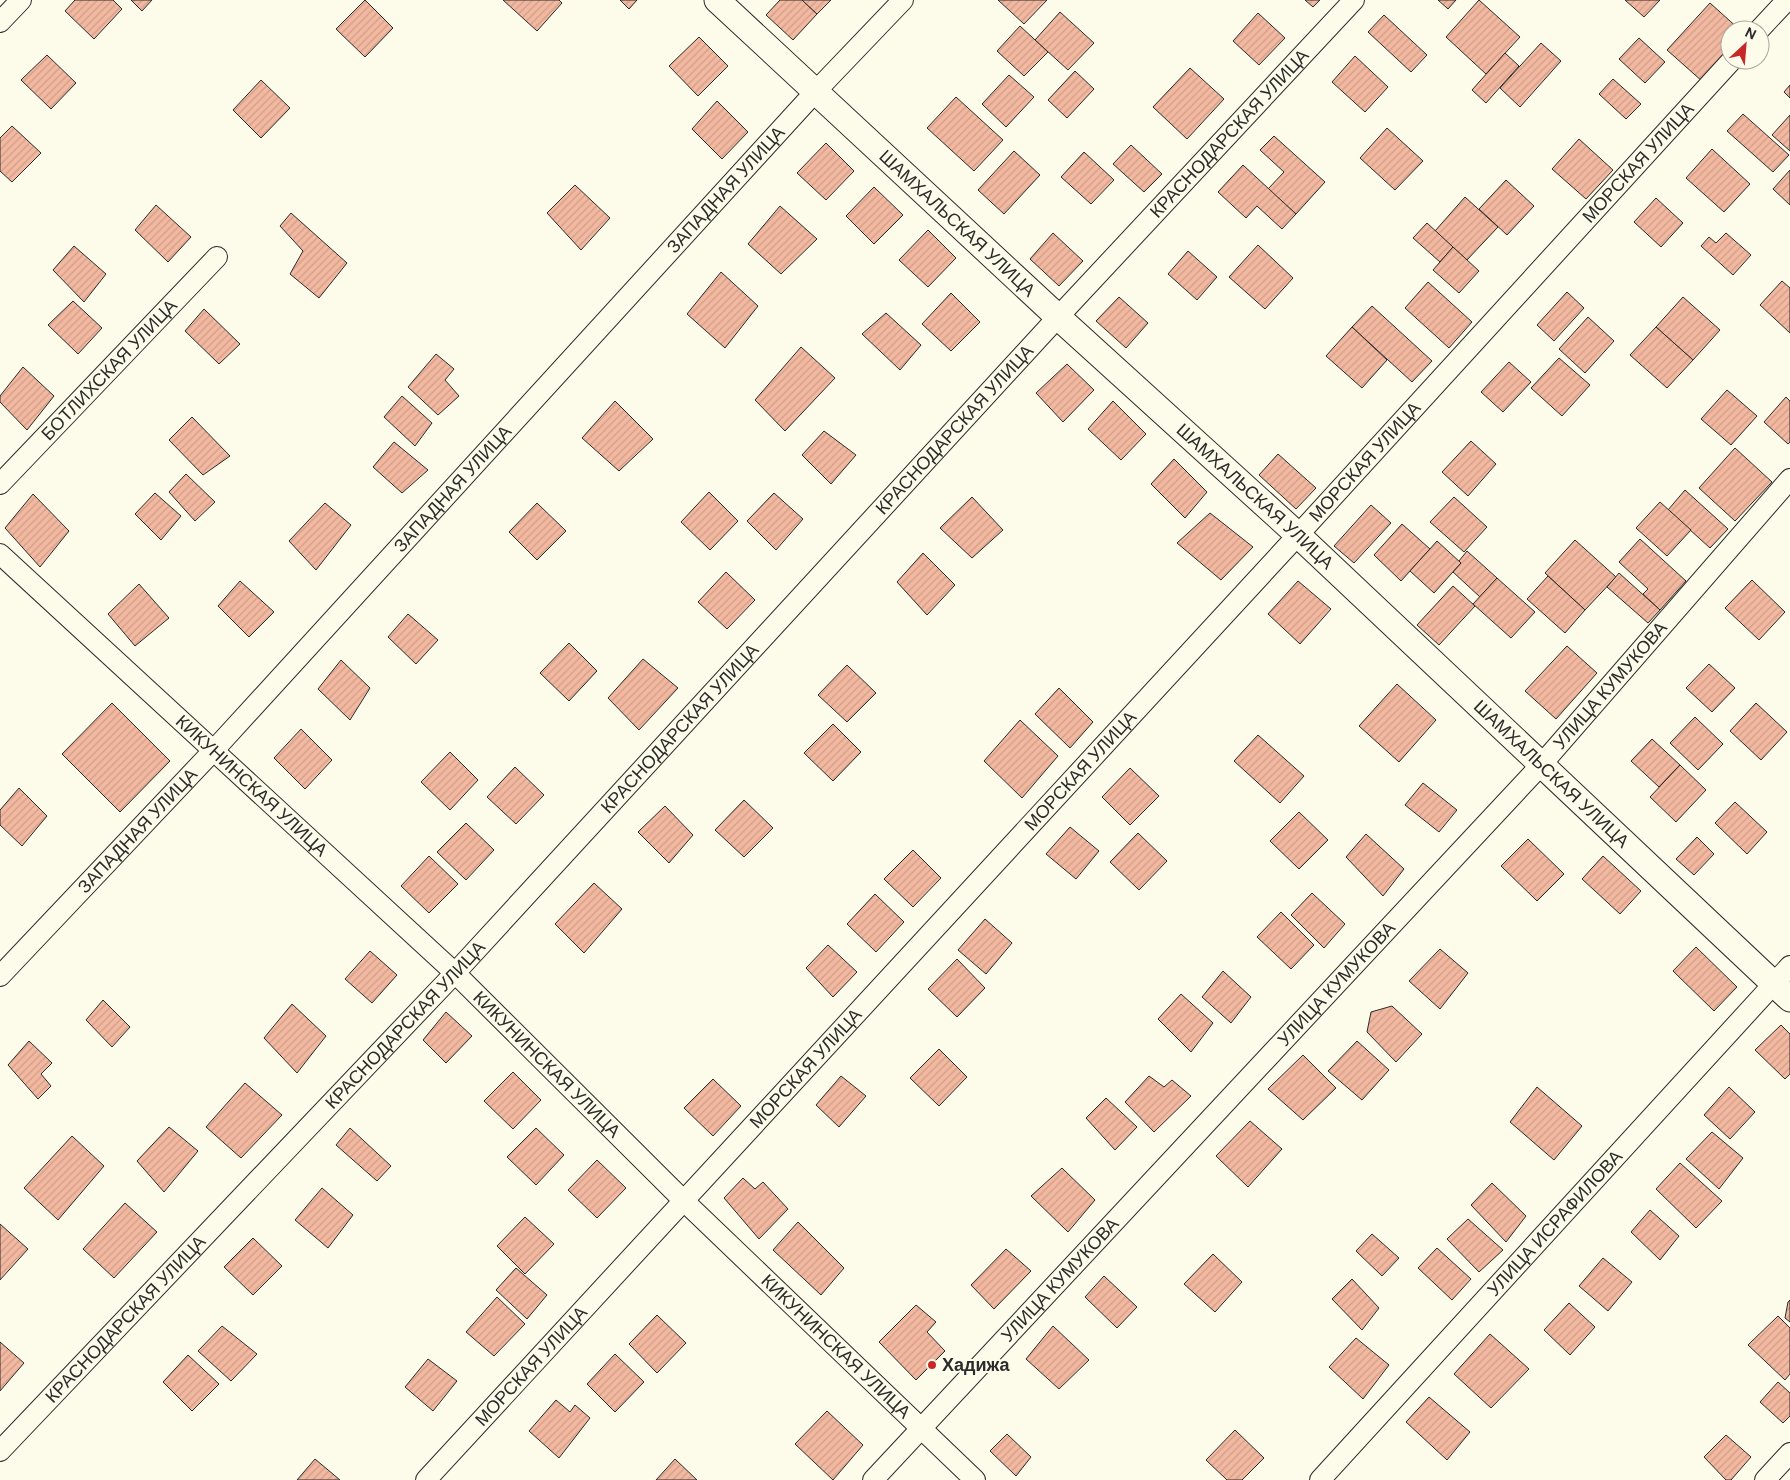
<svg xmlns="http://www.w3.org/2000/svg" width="1790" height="1480" font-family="'DM Sans',sans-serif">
<defs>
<pattern id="building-hatch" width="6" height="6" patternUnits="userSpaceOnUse" patternTransform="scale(1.25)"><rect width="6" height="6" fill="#f2b8a0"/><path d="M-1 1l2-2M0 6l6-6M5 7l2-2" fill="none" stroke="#d09e8a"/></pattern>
</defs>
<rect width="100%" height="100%" fill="#fdfbea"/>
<g fill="url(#building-hatch)" stroke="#2b2b2b">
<path d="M75,0h38l9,9 -28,30 -29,-28z"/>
<path d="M131,0h21l-10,11z"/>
<path d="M365,0l28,28 -28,29 -29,-28z"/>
<path d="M503,0h56l3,3 -25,28z"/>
<path d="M620,0h17l-8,9z"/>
<path d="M780,0h22l15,14 -24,26 -27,-25z"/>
<path d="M802,0h29l-14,14z"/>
<path d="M998,0h49l-23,24z"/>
<path d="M1305,0h15l-7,7z"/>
<path d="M1438,0h18l-8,9z"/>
<path d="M1479,0l41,37 -34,37 -40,-37z"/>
<path d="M1625,0h35l-16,17z"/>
<path d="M1710,3l30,27h-10v22l-27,30 -36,-32z"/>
<path d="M1060,12l34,31 -26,27 -33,-30z"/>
<path d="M1258,13l27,25 -26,27 -26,-24z"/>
<path d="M1384,15l43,40 -16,17 -43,-40z"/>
<path d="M1020,26l28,26 -24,24 -27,-25z"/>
<path d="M699,37l29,29 -30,30 -29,-30z"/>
<path d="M1639,38l26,24 -20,21 -26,-24z"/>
<path d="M1541,43l20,18 -41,46 -20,-19z"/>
<path d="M1505,53l14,13 -33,37 -14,-13z"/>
<path d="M47,55l29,28 -25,26 -30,-29z"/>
<path d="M1355,56l33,31 -23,25 -33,-30z"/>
<path d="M1190,68l34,31 -37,40 -34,-32z"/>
<path d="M1075,71l19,18 -27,29 -19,-18z"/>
<path d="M1009,75l25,22 -28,30 -24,-23z"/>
<path d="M1613,79l28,25 -15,15 -27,-25z"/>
<path d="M261,80l29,28 -29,30 -28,-28z"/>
<path d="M1790,85v13l-6,-6z"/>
<path d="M956,97l47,43 -29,31 -47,-43z"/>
<path d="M717,101l31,31 -26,27 -30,-30z"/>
<path d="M1743,114l46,41 -16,17 -46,-41z"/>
<path d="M1790,115v36l-18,-16z"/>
<path d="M12,126l29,27 -29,29 -12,-11v-33z"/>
<path d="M1387,128l36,33 -28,29 -35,-32z"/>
<path d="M1274,136l51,46 -29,32 -28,-25 16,-17 -24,-22z"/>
<path d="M1579,139l34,31 -27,29 -34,-30z"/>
<path d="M826,143l28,28 -28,29 -29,-27z"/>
<path d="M1131,145l31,29 -18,18 -31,-28z"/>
<path d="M1712,149l38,35 -26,28 -38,-34z"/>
<path d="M1014,151l26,24 -36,39 -26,-24z"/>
<path d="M1084,152l30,28 -23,24 -30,-27z"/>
<path d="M1243,165l53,49 -14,15 -25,-23 -11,12 -28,-26z"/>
<path d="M1790,170v35l-17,-16z"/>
<path d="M1506,180l28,26 -27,29 -28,-26z"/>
<path d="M575,185l35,33 -29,32 -34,-37z"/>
<path d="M874,187l29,28 -29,29 -28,-28z"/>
<path d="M1465,197l33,30 -31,33 -32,-29z"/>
<path d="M1656,198l27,25 -22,24 -27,-25z"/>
<path d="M156,205l35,32 -23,25 -33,-32z"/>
<path d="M780,206l37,33 -36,35 -33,-30z"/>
<path d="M291,213l56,50 -28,35 -29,-24 13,-23 -23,-25z"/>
<path d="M1427,223l26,24 -13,15 -27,-24z"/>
<path d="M928,230l28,28 -28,29 -29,-27z"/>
<path d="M1053,233l30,28 -24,25 -29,-27z"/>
<path d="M1726,233l25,22 -18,20 -32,-29 8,-9 7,6z"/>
<path d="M1258,245l35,33 -28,31 -36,-32z"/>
<path d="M74,246l32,28 -22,28 -31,-32z"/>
<path d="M1453,247l26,24 -20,22 -26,-23z"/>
<path d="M1188,251l29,26 -20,23 -29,-26z"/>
<path d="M721,272l37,34 -33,42 -38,-34z"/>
<path d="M1782,281l8,7v45l-30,-28z"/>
<path d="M1428,282l44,40 -23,26 -44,-40z"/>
<path d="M1567,292l17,16 -30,33 -17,-16z"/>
<path d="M951,293l29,29 -29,29 -29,-27z"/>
<path d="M1119,297l29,26 -22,25 -30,-27z"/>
<path d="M1683,297l37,33 -27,30 -37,-33z"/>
<path d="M73,301l29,27 -24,26 -30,-29z"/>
<path d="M1372,306l60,55 -20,21 -60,-55z"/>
<path d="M204,309l36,35 -21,20 -34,-33z"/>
<path d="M886,313l35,32 -21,25 -38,-36z"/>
<path d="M1588,317l26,24 -29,32 -26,-24z"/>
<path d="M1352,327l35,33 -25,28 -36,-32z"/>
<path d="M1656,327l37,33 -26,28 -37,-33z"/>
<path d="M801,347l34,31 -50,53 -30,-31z"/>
<path d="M436,354l18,15 -9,11 14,16 -21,19 -30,-28z"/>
<path d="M1559,358l31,27 -28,31 -31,-28z"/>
<path d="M1509,362l22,20 -28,30 -22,-20z"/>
<path d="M1067,364l27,26 -31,32 -27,-29z"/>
<path d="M23,367l31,29 -27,34 -27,-28v-6z"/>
<path d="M1727,390l30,26 -26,29 -30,-26z"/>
<path d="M402,396l30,27 -17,23 -31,-29z"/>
<path d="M1786,397l4,4v41l-2,2 -24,-22z"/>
<path d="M615,401l38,38 -34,32 -37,-33z"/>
<path d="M1113,401l33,33 -25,26 -33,-31z"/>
<path d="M192,417l38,39 -27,19 -34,-35z"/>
<path d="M824,431l32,24 -25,29 -29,-29z"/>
<path d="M1471,441l25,23 -28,32 -26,-24z"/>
<path d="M394,442l34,28 -26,23 -29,-26z"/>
<path d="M1735,448l37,34 -37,39 -36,-33z"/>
<path d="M1278,454l38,34 -20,21 -37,-34z"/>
<path d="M1174,459l33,33 -22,26 -34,-34z"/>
<path d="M186,474l29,28 -20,19 -26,-29z"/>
<path d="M1685,490l43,39 -18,19 -42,-38z"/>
<path d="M709,492l29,29 -28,29 -29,-28z"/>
<path d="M155,493l26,23 -20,24 -26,-26z"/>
<path d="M774,493l29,26 -27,31 -29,-29z"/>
<path d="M33,494l36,37 -29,36 -35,-39z"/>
<path d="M972,497l31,33 -31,28 -32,-30z"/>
<path d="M1454,497l33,30 -23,25 -34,-30z"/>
<path d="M1660,502l31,28 -24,26 -31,-28z"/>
<path d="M325,503l26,22 -35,45 -27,-29z"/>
<path d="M537,503l29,28 -29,29 -28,-28z"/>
<path d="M1371,505l20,18 -37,40 -20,-17z"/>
<path d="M1210,513l43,34 -32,33 -44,-37z"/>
<path d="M1402,524l28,25 -29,32 -27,-26z"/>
<path d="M1640,539l46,42 -26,29 -17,-16 5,-5 -29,-27z"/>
<path d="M1575,540l41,37 -31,33 -40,-37z"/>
<path d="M1437,541l24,22 -27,30 -24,-22z"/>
<path d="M1467,551l30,27 -17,19 -27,-25 8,-9 -2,-2z"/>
<path d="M923,553l32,32 -28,30 -30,-33z"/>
<path d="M726,572l29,28 -28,29 -29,-27z"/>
<path d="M1619,573l41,37 -12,13 -41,-36z"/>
<path d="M1548,576l37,34 -20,23 -38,-34z"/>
<path d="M1497,578l38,34 -24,26 -38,-34z"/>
<path d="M1752,580l33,32 -26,28 -34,-32z"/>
<path d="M240,581l34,31 -25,25 -31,-31z"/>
<path d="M1298,581l33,28 -31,35 -32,-30z"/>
<path d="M139,584l30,34 -34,28 -27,-32z"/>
<path d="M1453,586l22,20 -36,39 -22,-20z"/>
<path d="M408,614l30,26 -22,24 -28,-27z"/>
<path d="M569,643l28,28 -28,30 -29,-28z"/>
<path d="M1567,646l30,27 -41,46 -31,-28z"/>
<path d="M643,659l35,29 -39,42 -31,-32z"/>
<path d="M341,660l29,28 -20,32 -32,-31z"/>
<path d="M1709,664l26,24 -23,24 -26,-24z"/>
<path d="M847,665l29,28 -29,29 -29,-27z"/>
<path d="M1397,684l39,36 -37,42 -40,-36z"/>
<path d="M1059,688l34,34 -23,26 -35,-34z"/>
<path d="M112,703l58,58 -50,51 -58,-58z"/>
<path d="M1756,703l31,29 -26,28 -31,-29z"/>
<path d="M1695,717l28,27 -25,26 -28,-27z"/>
<path d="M1020,720l38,36 -36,42 -38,-37z"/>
<path d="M833,724l28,28 -28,29 -29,-28z"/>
<path d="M301,729l31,31 -27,29 -31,-31z"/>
<path d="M1258,735l46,41 -24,27 -46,-42z"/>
<path d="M1652,739l28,26 -21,22 -28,-26z"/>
<path d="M450,752l28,28 -28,30 -29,-28z"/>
<path d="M1680,765l26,25 -30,32 -26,-25z"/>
<path d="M515,767l29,28 -28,29 -29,-27z"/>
<path d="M1130,768l29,28 -29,29 -28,-28z"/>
<path d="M1423,783l34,27 -18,22 -34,-27z"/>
<path d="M19,788l28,28 -25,30 -22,-21v-15z"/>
<path d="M744,800l29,28 -29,29 -29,-27z"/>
<path d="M1735,802l32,30 -20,22 -32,-31z"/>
<path d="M665,806l28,29 -24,28 -31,-31z"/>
<path d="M1299,812l29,28 -29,29 -29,-28z"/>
<path d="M466,823l28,27 -28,30 -29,-28z"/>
<path d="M1070,827l29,24 -23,28 -30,-25z"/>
<path d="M1138,833l29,28 -28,29 -29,-28z"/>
<path d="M1366,834l38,35 -21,27 -37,-39z"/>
<path d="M1697,837l17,17 -20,21 -18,-16z"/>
<path d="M1528,839l36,35 -27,27 -36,-35z"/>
<path d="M913,850l28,28 -28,29 -29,-28z"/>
<path d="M429,856l29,28 -29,29 -28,-27z"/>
<path d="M1603,856l38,35 -21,23 -38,-35z"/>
<path d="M594,883l28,26 -38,44 -29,-29z"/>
<path d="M1312,893l33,31 -21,24 -33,-33z"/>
<path d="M875,894l29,28 -28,30 -29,-28z"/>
<path d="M1281,912l33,33 -23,24 -34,-32z"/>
<path d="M985,919l27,24 -26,31 -28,-24z"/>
<path d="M828,945l29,27 -24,25 -27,-29z"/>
<path d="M1696,947l41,40 -23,24 -41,-40z"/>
<path d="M1440,949l28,24 -28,36 -31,-28z"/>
<path d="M370,951l27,24 -25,28 -27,-24z"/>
<path d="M957,959l28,29 -28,29 -29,-28z"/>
<path d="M1223,971l28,26 -20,26 -29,-26z"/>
<path d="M1181,994l32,29 -22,29 -33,-33z"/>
<path d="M103,1000l27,27 -18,20 -26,-27z"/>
<path d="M292,1004l34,32 -29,37 -33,-35z"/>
<path d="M1392,1006l30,28 -26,28 -29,-30 4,-20z"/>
<path d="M446,1012l26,24 -26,27 -23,-23z"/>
<path d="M1781,1025l9,9v40l-5,5 -30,-29z"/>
<path d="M29,1041l23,22 -11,11 10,12 -13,13 -30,-34z"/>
<path d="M1357,1041l32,29 -27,30 -34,-29z"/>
<path d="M939,1049l28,28 -28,29 -29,-28z"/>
<path d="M1303,1055l33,33 -33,32 -35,-31z"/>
<path d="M513,1072l28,28 -28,29 -29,-28z"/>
<path d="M841,1076l25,20 -27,31 -23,-22z"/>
<path d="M1149,1076l15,11 8,-7 19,16 -37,36 -29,-30z"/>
<path d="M713,1079l28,27 -28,30 -29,-28z"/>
<path d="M245,1083l37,32 -41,43 -35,-31z"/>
<path d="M1537,1087l45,39 -28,34 -44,-38z"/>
<path d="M1729,1087l26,25 -25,27 -26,-24z"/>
<path d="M1106,1098l31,29 -22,23 -29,-32z"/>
<path d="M1250,1121l32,28 -34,38 -32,-31z"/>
<path d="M169,1127l29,24 -34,41 -27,-31z"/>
<path d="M350,1128l41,38 -14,15 -41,-36z"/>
<path d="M536,1128l28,27 -28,30 -29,-28z"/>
<path d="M1712,1132l31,26 -24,31 -33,-30z"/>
<path d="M72,1136l32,30 -46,54 -34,-32z"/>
<path d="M597,1160l29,28 -29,30 -29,-28z"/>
<path d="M1680,1163l42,38 -26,27 -40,-39z"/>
<path d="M1062,1168l33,32 -27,32 -37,-36z"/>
<path d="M743,1178l12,11 8,-7 25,27 -29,30 -35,-41z"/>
<path d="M1492,1183l34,33 -20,26 -35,-37z"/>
<path d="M322,1188l31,27 -25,33 -33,-28z"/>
<path d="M125,1203l32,29 -43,46 -31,-29z"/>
<path d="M1650,1210l29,26 -19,24 -29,-28z"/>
<path d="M525,1217l29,27 -29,30 -28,-28z"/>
<path d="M1468,1219l35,31 -24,22 -32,-33z"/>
<path d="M798,1222l46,46 -23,27 -48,-45z"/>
<path d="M0,1224l28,25 -28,31z"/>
<path d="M1372,1234l27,24 -17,18 -26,-25z"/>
<path d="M253,1238l29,28 -29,29 -29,-28z"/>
<path d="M1437,1248l34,31 -19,21 -34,-32z"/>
<path d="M1006,1249l25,22 -37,38 -23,-24z"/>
<path d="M1213,1254l29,28 -27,30 -31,-28z"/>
<path d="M1603,1258l29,24 -24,29 -29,-25z"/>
<path d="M516,1268l31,27 -20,24 -31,-29z"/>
<path d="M1104,1276l33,31 -20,21 -32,-31z"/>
<path d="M1352,1279l27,29 -17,22 -30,-31z"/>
<path d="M497,1297l28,27 -31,32 -28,-24z"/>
<path d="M1790,1300v22l-5,-4 3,-16z"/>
<path d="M1569,1303l26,24 -25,28 -26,-25z"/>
<path d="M916,1305l20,17 -9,10 18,19 -29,29 -37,-38z"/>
<path d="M657,1315l29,28 -29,30 -28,-29z"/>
<path d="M1778,1316l12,12v46l-5,6 -37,-35z"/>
<path d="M222,1326l35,28 -26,27 -33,-30z"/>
<path d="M1053,1326l36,34 -30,29 -33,-30z"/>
<path d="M1490,1334l39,35 -38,39 -37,-34z"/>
<path d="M1356,1338l33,27 -26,34 -34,-32z"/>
<path d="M0,1342l24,21 -24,28z"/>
<path d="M615,1354l29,28 -29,30 -28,-28z"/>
<path d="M188,1355l31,29 -27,27 -29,-29z"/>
<path d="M428,1359l29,22 -24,30 -28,-24z"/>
<path d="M1778,1382l12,11v23l-7,7 -23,-21z"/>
<path d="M1429,1397l41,35 -23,28 -41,-38z"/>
<path d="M556,1400l14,12 5,-7 15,13 -31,40 -30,-27z"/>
<path d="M827,1411l36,34 -30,35 -38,-36z"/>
<path d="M1235,1430l29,28 -22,22h-15l-21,-20z"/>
<path d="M1007,1434l24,23 -15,19 -26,-25z"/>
<path d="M1726,1435l25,22 -20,23h-5l-22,-23z"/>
<path d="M315,1459l25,21h-43z"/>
<path d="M675,1459l22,21h-41z"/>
</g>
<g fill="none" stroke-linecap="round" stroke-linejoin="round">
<defs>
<g id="minor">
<path d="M0,22l21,-22"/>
<path d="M1759,30l28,-30"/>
<path id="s1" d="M0,484l217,-227"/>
<path id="s2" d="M0,554l455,419 229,228 291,279"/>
<path id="s3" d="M0,976l214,-226 602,-659 87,-91"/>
<path id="s4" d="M0,1451l455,-478 603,-656 296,-317"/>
<path id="s5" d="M426,1480l872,-945 434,-475"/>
<path id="s6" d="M873,1480l668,-715 249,-286"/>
<path id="s7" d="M1320,1480l470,-514"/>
<path d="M1765,1480l25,-27"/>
</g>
<g id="tertiary">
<path id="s8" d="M717,0l341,317 240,218 492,464"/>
</g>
</defs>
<use href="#minor" stroke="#2b2b2b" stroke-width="22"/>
<use href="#tertiary" stroke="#2b2b2b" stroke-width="27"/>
<use href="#minor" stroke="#fdfbea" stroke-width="20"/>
<use href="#tertiary" stroke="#fdfbea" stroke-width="25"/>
</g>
<circle fill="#c62828" stroke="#fdfbea" stroke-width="2" cx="932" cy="1365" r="5"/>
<g text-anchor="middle" stroke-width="4" stroke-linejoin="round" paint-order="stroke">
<g font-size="18" fill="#2b2b2b" stroke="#fdfbea">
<text dy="6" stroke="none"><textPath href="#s4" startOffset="1802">КРАСНОДАРСКАЯ УЛИЦА</textPath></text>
<text dy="6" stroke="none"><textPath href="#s5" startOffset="1790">МОРСКАЯ УЛИЦА</textPath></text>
<text dy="6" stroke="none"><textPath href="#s3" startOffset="1070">ЗАПАДНАЯ УЛИЦА</textPath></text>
<text dy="6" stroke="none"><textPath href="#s8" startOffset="328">ШАМХАЛЬСКАЯ УЛИЦА</textPath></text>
<text dy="6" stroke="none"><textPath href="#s1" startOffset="158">БОТЛИХСКАЯ УЛИЦА</textPath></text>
<text dy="6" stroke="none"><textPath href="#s4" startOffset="1398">КРАСНОДАРСКАЯ УЛИЦА</textPath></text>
<text dy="6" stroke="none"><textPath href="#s5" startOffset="1385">МОРСКАЯ УЛИЦА</textPath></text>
<text dy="6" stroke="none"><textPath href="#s3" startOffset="665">ЗАПАДНАЯ УЛИЦА</textPath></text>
<text dy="6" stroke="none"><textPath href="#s8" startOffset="732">ШАМХАЛЬСКАЯ УЛИЦА</textPath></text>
<text dy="6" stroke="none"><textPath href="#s6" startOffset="1084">УЛИЦА КУМУКОВА</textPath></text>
<text dy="6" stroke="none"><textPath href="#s4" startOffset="992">КРАСНОДАРСКАЯ УЛИЦА</textPath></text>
<text dy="6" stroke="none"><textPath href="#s5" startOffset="965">МОРСКАЯ УЛИЦА</textPath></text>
<text dy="6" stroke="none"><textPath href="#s8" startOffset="1138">ШАМХАЛЬСКАЯ УЛИЦА</textPath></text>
<text dy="6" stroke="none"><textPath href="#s2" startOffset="342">КИКУНИНСКАЯ УЛИЦА</textPath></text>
<text dy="6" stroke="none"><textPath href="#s3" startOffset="200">ЗАПАДНАЯ УЛИЦА</textPath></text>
<text dy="6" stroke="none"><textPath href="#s6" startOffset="679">УЛИЦА КУМУКОВА</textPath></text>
<text dy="6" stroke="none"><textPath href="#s4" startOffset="588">КРАСНОДАРСКАЯ УЛИЦА</textPath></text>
<text dy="6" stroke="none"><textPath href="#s2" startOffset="748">КИКУНИНСКАЯ УЛИЦА</textPath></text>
<text dy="6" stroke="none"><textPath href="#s5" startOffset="560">МОРСКАЯ УЛИЦА</textPath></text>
<text dy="6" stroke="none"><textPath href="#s7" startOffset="348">УЛИЦА ИСРАФИЛОВА</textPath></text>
<text dy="6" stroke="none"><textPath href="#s6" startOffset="274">УЛИЦА КУМУКОВА</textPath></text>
<text dy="6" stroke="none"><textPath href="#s4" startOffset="182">КРАСНОДАРСКАЯ УЛИЦА</textPath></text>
<text dy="6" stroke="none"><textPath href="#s2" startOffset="1152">КИКУНИНСКАЯ УЛИЦА</textPath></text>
<text dy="6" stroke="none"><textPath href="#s5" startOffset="155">МОРСКАЯ УЛИЦА</textPath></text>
</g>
<g font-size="18" font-weight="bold" fill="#2b2b2b" stroke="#fdfbea" text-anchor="start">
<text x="942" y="1371">Хадижа</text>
</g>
</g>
<g transform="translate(1745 45) rotate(26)"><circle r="24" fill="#fdfbea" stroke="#a9a89e"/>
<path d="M0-4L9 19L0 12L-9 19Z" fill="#c62828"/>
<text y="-8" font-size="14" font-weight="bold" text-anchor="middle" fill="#2b2b2b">N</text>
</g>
</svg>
